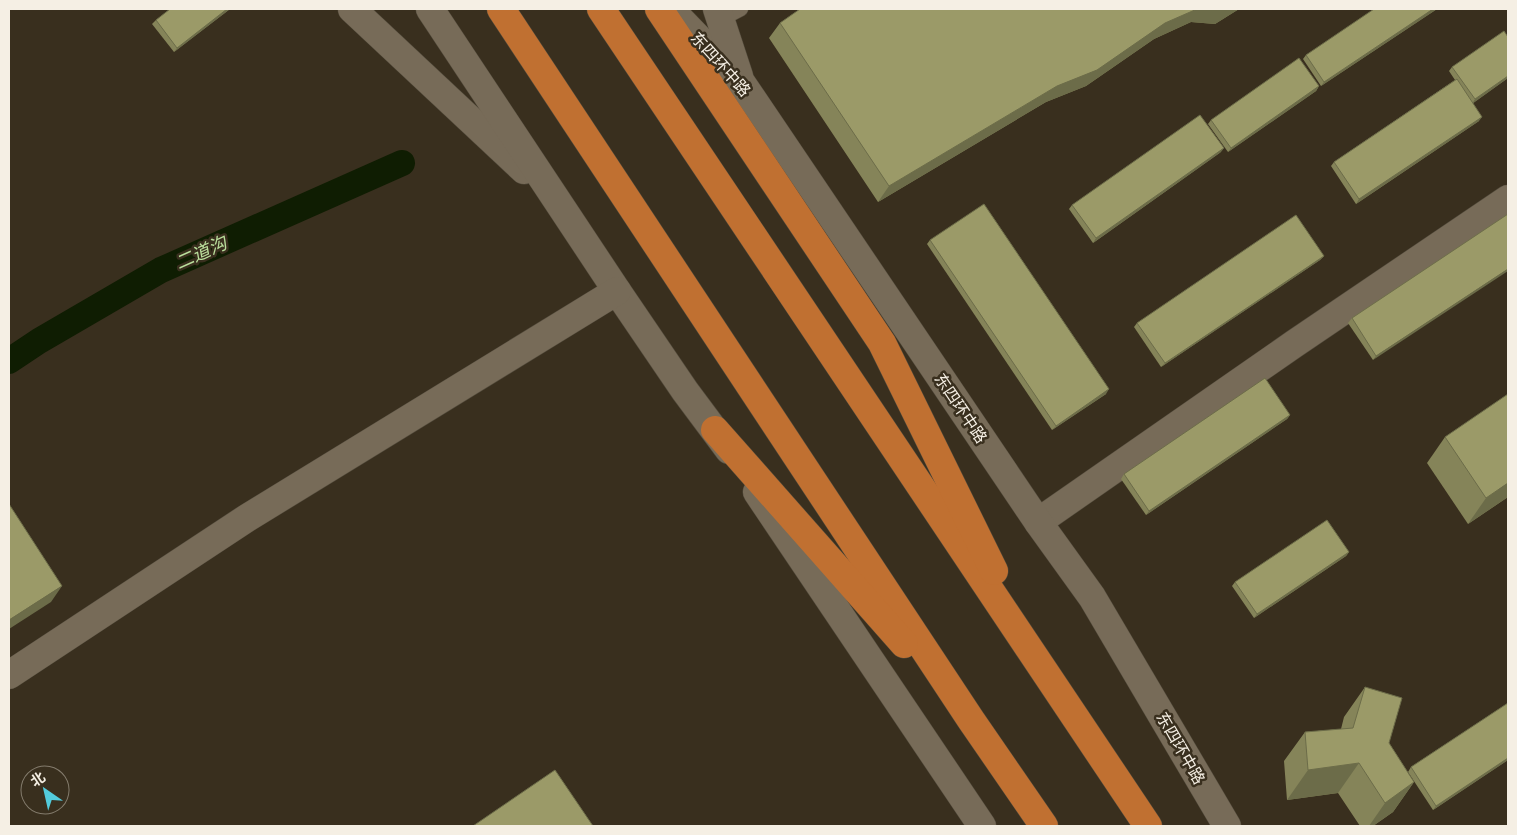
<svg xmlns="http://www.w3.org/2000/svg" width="1517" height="835" font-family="'Space Grotesk','Noto Sans SC',sans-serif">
<rect width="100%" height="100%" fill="#392f1e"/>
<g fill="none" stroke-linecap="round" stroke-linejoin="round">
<path stroke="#0f1d02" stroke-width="26" d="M9,361l30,-20 122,-71 241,-107"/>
<defs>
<path id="lane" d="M720,20l21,-11"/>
<path id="street" d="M1038,522l256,-178 214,-145"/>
<g id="secondary">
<path d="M352,9l172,161"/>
<path d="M430,9l187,282 68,100 44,59"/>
<path d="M670,9l71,73 297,440 54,75 135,229"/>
<path d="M717,9l22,67"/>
<path d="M757,492l225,334"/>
<path d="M9,675l238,-157 370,-227"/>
</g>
<g id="highway">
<path d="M501,9l470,711 73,106"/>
<path d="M601,9l547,817"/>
<path d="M659,9l223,334 112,228"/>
<path d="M715,430l189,214"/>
</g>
</defs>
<use href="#lane" stroke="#534b3c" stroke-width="15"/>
<use href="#street" stroke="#534b3c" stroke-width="29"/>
<use href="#secondary" stroke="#534b3c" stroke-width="29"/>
<use href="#highway" stroke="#534b3c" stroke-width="29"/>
<use href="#lane" stroke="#776b58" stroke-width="14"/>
<use href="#street" stroke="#776b58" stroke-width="28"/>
<use href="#secondary" stroke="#776b58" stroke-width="28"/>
<use href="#highway" stroke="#c07031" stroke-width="28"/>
</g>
<g fill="#858459">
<path d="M230,9l-56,43 -22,-28 4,-4z"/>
<path d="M800,9h439l-24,15 -24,-2 -37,17 -68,47 -40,16 -168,100 -109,-164 11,-15z"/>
<path d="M1437,9l-116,77 -18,-27 3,-4z"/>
<path d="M1508,37v41l-35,25 6,18 -123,83 -25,-38 3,-4 121,-82 -6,-9 3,-4z"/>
<path d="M1319,86l-3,5 -88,61 -20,-28 3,-4z"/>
<path d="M1221,152l-128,91 -24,-34 3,-4z"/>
<path d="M1508,214l-135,146 -25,-37 4,-5z"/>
<path d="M930,240l176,154 -54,36 -125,-186z"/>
<path d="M1324,256l-4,4 -159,107 -27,-40 3,-4z"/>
<path d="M1290,415l-3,4 -141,96 -25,-36 3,-5z"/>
<path d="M1445,437l63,60 -40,27 -41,-61z"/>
<path d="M1349,552l-3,4 -92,62 -22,-32 3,-4z"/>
<path d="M1365,687l24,56 25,39 -21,30 -20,14h-13l-22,-33 -51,7 -3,-39 21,-29 36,-3 3,-12z"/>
<path d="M1508,703v57l-75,50 -25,-38 3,-5z"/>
</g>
<g fill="#6c6c49">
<path d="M227,9h3l-56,43 3,-4z"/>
<path d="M1197,9h42l-24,15 -24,-2 -37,17 -68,47 -40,16 -168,100 11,-16 168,-100 108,-63z"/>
<path d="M1433,9h4l-116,77 3,-4z"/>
<path d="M1508,76v2l-36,26 3,-5z"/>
<path d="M1319,86l-3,5 -88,61 3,-4z"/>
<path d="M1482,117l-3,4 -123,83 3,-5z"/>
<path d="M1224,148l-3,4 -128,91 3,-5z"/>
<path d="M1324,256l-4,4 -159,107 4,-4z"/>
<path d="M1508,269v2l-135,89 3,-4z"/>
<path d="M1109,389l-3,5 -54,36 4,-4z"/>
<path d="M1290,415l-3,4 -141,96 3,-4z"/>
<path d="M1508,483v14l-40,27 18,-26z"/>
<path d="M1349,552l-3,4 -92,62 3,-4z"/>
<path d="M62,586l-11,16 -42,27v-9z"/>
<path d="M1508,758v2l-75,50 3,-4z"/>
<path d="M1359,763l-21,30 -51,7 21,-30z"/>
<path d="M1414,782l-21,30 -20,14h-4l16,-23z"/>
</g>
<g fill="#9b9a68" stroke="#6c6c49">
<path d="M170,9h57l-50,39 -21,-28z"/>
<path d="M800,9h397l-32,14 -68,47 -40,16 -168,100 -109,-163z"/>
<path d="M1374,9h59l-109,73 -18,-27z"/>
<path d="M1504,31l4,6v39l-33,23 -23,-32z"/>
<path d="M1299,58l20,28 -88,62 -20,-28z"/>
<path d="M1457,79l25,38 -123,82 -25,-37z"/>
<path d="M1200,115l24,33 -128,90 -24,-33z"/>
<path d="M984,204l125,185 -53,37 -126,-186z"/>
<path d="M1508,214v55l-132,87 -24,-38z"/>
<path d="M1296,215l28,41 -159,107 -28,-40z"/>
<path d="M1265,378l25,37 -141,96 -25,-37z"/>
<path d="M1508,394v89l-22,15 -41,-61z"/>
<path d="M9,504l53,82 -53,34z"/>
<path d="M1327,520l22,32 -92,62 -22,-32z"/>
<path d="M1365,687l37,11 -13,45 25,39 -29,21 -26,-40 -51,7 -3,-38 48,-4z"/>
<path d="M1508,703v55l-72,48 -25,-39z"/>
<path d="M555,770l38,56h-120z"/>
</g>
<g text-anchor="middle" stroke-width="5" stroke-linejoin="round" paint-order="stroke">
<g font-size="16" fill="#f5efe4" stroke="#392f1e">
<text transform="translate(721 64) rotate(48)" y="6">东四环中路</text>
<text transform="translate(961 408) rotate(56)" y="6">东四环中路</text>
<text transform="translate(1181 748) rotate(60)" y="6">东四环中路</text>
</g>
<g font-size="18" font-style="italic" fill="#bbe09d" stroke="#392f1e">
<text transform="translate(201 253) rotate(-24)" y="6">二道沟</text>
</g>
</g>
<rect width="1517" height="835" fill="none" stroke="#f5efe4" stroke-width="20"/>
<g transform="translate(45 790) rotate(326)"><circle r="24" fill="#392f1e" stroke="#847c6d"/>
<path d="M0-4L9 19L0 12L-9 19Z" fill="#53cbdc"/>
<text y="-8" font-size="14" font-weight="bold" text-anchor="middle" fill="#f5efe4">北</text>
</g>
</svg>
